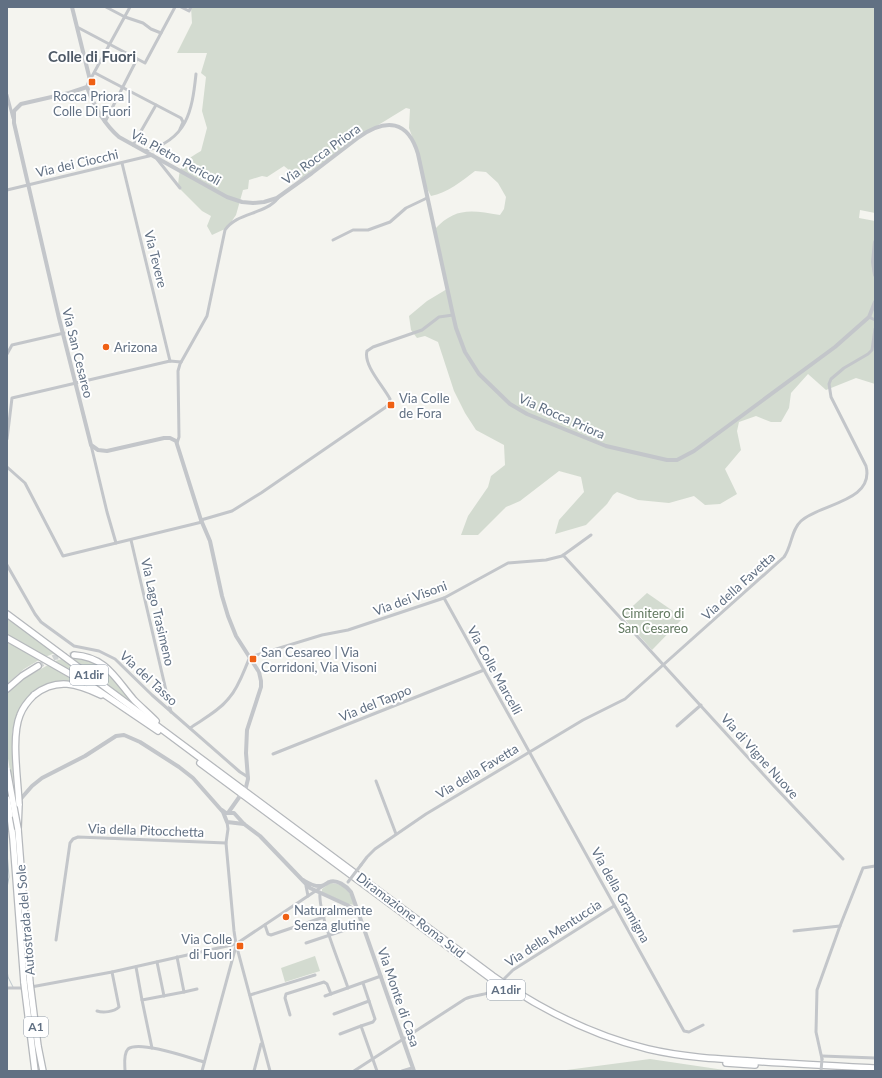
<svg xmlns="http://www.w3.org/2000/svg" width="882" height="1078" font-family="Lato,sans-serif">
<rect width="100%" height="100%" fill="#f4f4ef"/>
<g fill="#d3dbd0">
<path d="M191,7h684v206l-15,-3 -1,8 16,3v163l-19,-6 -30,12 -18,-16 -17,19 -2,15 -8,14h-10l-15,-6 -17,6 -2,9 4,19 -16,19 12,25 -17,10 -15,1 -11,-9 -25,7 -31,-3 -21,-8 -4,3 -6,9 -21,21 -31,9 4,-14 25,-28 -3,-15 -22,-6 -39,30 -14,6 -28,28h-17l7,-19 20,-29 3,-11 14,-11 -1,-20 -28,-15 -11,-17 -11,-22 -16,-49 -13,-6 -8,2 -6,-8 -2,-14 18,-15 20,-12 -13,-59c21,-23 37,-20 66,-15l4,-6 2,-12 -8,-14 -12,-11 -11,-1c-13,10 -28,22 -44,25l-8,-15 -6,-31 -8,-22 1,-19 -4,-1 -44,27 -62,44 -16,-13 -17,11 -5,-1 -13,4 -1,9 -5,1 -7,25 -9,13 -15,7 -5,-9 4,-10 -9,-5 -24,-24c2,-24 3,-24 23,-36l6,-23 -5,-17 4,-34 -5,-4 6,-20h-30l15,-30z"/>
<path d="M647,593l36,25 -31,32 -30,-34z"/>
<path d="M7,617l48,36 -10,4 -38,-22z"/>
<path d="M7,642l32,18 -15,9 -17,15z"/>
<path d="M69,657c36,1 46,22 65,48z"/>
<path d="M62,659l73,53 -80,-51z"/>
<path d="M48,665l35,21 -15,-3 -38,12 -7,9 -8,17 -3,12 1,54 -6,-34v-60l18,-15z"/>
<path d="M330,883c16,1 20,9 25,22l-7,-1 -26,-12v-3z"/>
<path d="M315,956l5,15 -35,11 -4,-14z"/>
<path d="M650,1059l81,12h-172z"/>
</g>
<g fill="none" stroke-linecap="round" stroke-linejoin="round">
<g stroke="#bec8ce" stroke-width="1">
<path d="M7,852l2,25 -2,11"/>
<path d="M7,970l1,7 5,10"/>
</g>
<path stroke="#cfd3d4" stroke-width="5.5" stroke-dasharray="5.5 3" stroke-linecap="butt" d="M38,666l17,-9 19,-2"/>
<defs>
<g id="motorway">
<path d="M7,614l486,362c47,33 98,59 155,73 34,8 68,10 103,12 41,3 83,5 124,7"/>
<path d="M7,638l86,49 65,44"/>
<path d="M74,655c32,2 41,23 60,45 7,7 15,14 22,21"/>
<path d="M7,689l15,-13 16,-10"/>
<path d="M34,695c23,-18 43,-11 67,0"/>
<path d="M200,763l313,232"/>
<path d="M19,804l-1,25 12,154"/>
<path d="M10,815l3,24 11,144"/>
<path d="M726,1063l29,2"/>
</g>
</defs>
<use href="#motorway" stroke="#b5b8bc" stroke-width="8"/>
<g stroke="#c3c6ca" stroke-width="3">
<path d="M106,7l19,10"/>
<path d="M181,7l8,4 2,-4"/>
<path d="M125,17l18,6 8,6 10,4"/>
<path d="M77,27l68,36 30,-56"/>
<path d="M95,73l86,45 2,4 -3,7"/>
<path d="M90,80l40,-73"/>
<path d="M7,95l6,23"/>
<path d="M105,122l32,-63"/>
<path d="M133,145l23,-40"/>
<path d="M145,151c42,-11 47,-39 51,-77"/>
<path d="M157,159l23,29"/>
<path d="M122,163l48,198"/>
<path d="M7,190l146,-35"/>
<path d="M333,240l20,-10h15l22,-8 16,-14 21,-10"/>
<path d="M869,317l6,3"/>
<path d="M7,354l5,-9 52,-12"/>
<path d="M7,439l5,-41 158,-37 11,1"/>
<path d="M177,443l2,-6 -1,-66 2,-7 27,-48 18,-86c12,-18 40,-15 53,-32"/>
<path d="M91,445l16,67 9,31"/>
<path d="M7,467l18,16 38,73 139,-34"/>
<path d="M201,520l31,-9 29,-18 125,-86 3,-4 1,-4c-6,-12 -27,-34 -23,-48l6,-4 49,-17 17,-13 14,-2"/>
<path d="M131,540l40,172"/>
<path d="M563,555l211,231 69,73"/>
<path d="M7,565l28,49 6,8 33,24 25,5 16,8 37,36 88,77 8,5"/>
<path d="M444,598l240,433 5,1 14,-7"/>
<path d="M677,726l24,-21"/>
<path d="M190,728c13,-9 29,-17 39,-30 10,-11 15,-28 21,-41l72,-22 26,-5 96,-32 64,-35 38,-3 16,-4 29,-21"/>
<path d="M273,754l211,-84"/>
<path d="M376,781l20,53"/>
<path d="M227,822l1,7 -2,14 8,88 2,13 34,127"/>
<path d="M361,865l6,-8 8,-8 51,-35 157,-94 42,-21 159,-142c8,-11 7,-27 17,-36 18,-17 74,-19 65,-55l-35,-69 -2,-13 2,-5 13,-11 24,-14 4,-4 3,-21"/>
<path d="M306,886l2,10"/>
<path d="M320,893c-2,20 21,74 28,95"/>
<path d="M265,925l3,9 3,1 53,-18"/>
<path d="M794,931l46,-5"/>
<path d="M56,940l14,-97 3,-4 5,-2 148,6"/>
<path d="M306,943l57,-19"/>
<path d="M177,957l7,35 13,-3"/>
<path d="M157,962l7,34"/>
<path d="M136,967l6,33 42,-8"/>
<path d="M504,979l9,-9 101,-64"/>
<path d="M363,983l12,36 -2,3 -12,4 16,45"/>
<path d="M31,987l81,-15 124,-28 87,-58"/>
<path d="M7,988h18"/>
<path d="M250,995l65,-20"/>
<path d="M325,996l56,-20"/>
<path d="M142,1000l10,48"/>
<path d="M97,1011c6,2 17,1 22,-4l-7,-35"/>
<path d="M334,1014l35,-13"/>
<path d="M290,1015l-5,-17 1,-4 38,-12 3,2 4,10"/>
<path d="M340,1034l21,-8"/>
<path d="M822,1056l53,2"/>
<path d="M822,1059l-6,-27 1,-42 23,-64 23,-58 12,-2"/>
<path d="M125,1071c0,-6 -2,-17 3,-22 11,-9 62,9 76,13"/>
<path d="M202,1071l34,-125"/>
<path d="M254,1071l7,-27"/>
<path d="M354,1071l111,-72c11,-5 25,-3 33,-12"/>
<path d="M402,1071l10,-3"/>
</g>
<g stroke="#c3c6ca" stroke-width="4">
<path d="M72,7l18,73 -3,7 -18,6 -48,11 -7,7v12l45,195 32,127 7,5 9,1 57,-13h6l6,3 25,79 9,21 12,55 6,20 8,20 23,36 2,9v6l-14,43 -1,23 2,26 -2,8"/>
<path d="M87,87c7,19 16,36 32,50l108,60 15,5 11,1 11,-1 13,-4 35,-25 47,-36c27,-19 49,-17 59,17l35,161 3,13 9,24 14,22 31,30 17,10 79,32 61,14h10l17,-9 141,-104 34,-30 6,-15"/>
<path d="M875,242l-2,20 2,13"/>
<path d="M18,802l14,-16 10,-8 43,-22 31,-20 8,-1 16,7 39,25 14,11 30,34 4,10 17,2"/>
<path d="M222,810l4,3h8l10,11 16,12 50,52 37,17 12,8"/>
<path d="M228,813l12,-17"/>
<path d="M303,880c5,3 11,7 18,6 3,0 5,-2 8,-4 8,-3 17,4 22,10l63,179"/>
</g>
<use href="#motorway" stroke="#fff" stroke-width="5.5"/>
<defs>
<g id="motorway-bridge">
<path d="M7,770l11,59"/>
<path d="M7,799l3,16"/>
<path d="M19,804c-1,-25 -8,-67 1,-89 3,-8 8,-14 14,-20"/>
<path d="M24,983l11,88"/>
<path d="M30,983l8,63 5,25"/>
</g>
</defs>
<use href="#motorway-bridge" stroke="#b5b8bc" stroke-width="8" stroke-linecap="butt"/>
<g stroke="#c3c6ca" stroke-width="3">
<path d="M348,882l13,-17"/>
<path d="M821,1071l1,-12"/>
</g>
<use href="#motorway-bridge" stroke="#fff" stroke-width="5.5"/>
</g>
<g fill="#ef6014" stroke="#fff" stroke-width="1.5">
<rect x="88" y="78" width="8" height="8" rx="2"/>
<circle cx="106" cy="347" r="4"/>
<rect x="387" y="401" width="8" height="8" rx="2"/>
<rect x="249" y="655" width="8" height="8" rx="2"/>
<circle cx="286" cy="917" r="4"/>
<rect x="236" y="942" width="8" height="8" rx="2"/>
</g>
<g text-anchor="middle" stroke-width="4" stroke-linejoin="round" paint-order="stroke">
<g fill="#fff" stroke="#909ba8" stroke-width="1">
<rect x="70" y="665" width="38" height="20" rx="3"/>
<rect x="487" y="980" width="38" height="20" rx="3"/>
<rect x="24" y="1017" width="24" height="20" rx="3"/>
</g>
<g font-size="12" font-weight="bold" fill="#617083">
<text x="89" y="679">A1dir</text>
<text x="506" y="994">A1dir</text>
<text x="36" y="1031">A1</text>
</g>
<g font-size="13" fill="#617083" stroke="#fff" text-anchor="start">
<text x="92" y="101" text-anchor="middle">Rocca Priora |<tspan x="92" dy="15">Colle Di Fuori</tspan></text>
<text x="114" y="352">Arizona</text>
<text x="399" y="403">Via Colle<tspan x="399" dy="15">de Fora</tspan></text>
<text x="261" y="657">San Cesareo | Via<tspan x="261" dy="15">Corridoni, Via Visoni</tspan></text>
<text x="294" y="915">Naturalmente<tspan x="294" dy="15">Senza glutine</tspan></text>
<text x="232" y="944" text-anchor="end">Via Colle<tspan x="232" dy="15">di Fuori</tspan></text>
</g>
<g font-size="13" fill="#617083" stroke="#fff">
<text transform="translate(321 154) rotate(-36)" y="5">Via Rocca Priora</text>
<text transform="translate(176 157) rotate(29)" y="5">Via Pietro Pericoli</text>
<text transform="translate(77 163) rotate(-13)" y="5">Via dei Ciocchi</text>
<text transform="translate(156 259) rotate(76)" y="5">Via Tevere</text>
<text transform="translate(78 353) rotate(76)" y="5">Via San Cesareo</text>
<text transform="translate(562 416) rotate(24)" y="5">Via Rocca Priora</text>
<text transform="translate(738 586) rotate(-42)" y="5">Via della Favetta</text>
<text transform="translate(410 598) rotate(-20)" y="5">Via dei Visoni</text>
<text transform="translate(158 612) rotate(77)" y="5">Via Lago Trasimeno</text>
<text transform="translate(495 670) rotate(61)" y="5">Via Colle Marcelli</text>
<text transform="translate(149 678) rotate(43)" y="5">Via del Tasso</text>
<text transform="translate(375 703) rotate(-22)" y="5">Via del Tappo</text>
<text transform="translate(760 756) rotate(48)" y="5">Via di Vigne Nuove</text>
<text transform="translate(477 771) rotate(-31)" y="5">Via della Favetta</text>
<text transform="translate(146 830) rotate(2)" y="5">Via della Pitocchetta</text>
<text transform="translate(621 895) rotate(61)" y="5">Via della Gramigna</text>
<text transform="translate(411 915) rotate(37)" y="5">Diramazione Roma Sud</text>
<text transform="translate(25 920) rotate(-95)" y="5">Autostrada del Sole</text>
<text transform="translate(553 933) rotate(-33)" y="5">Via della Mentuccia</text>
<text transform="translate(399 997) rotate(71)" y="5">Via Monte di Casa</text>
</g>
<g font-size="13" fill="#627960" stroke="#fff">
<text x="653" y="618">Cimitero di<tspan x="653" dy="15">San Cesareo</tspan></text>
</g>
<g font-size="15" font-weight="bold" fill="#4f5a67" stroke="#fff">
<text x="92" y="62">Colle di Fuori</text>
</g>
</g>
<rect width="882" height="1078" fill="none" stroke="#617083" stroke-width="16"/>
</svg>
